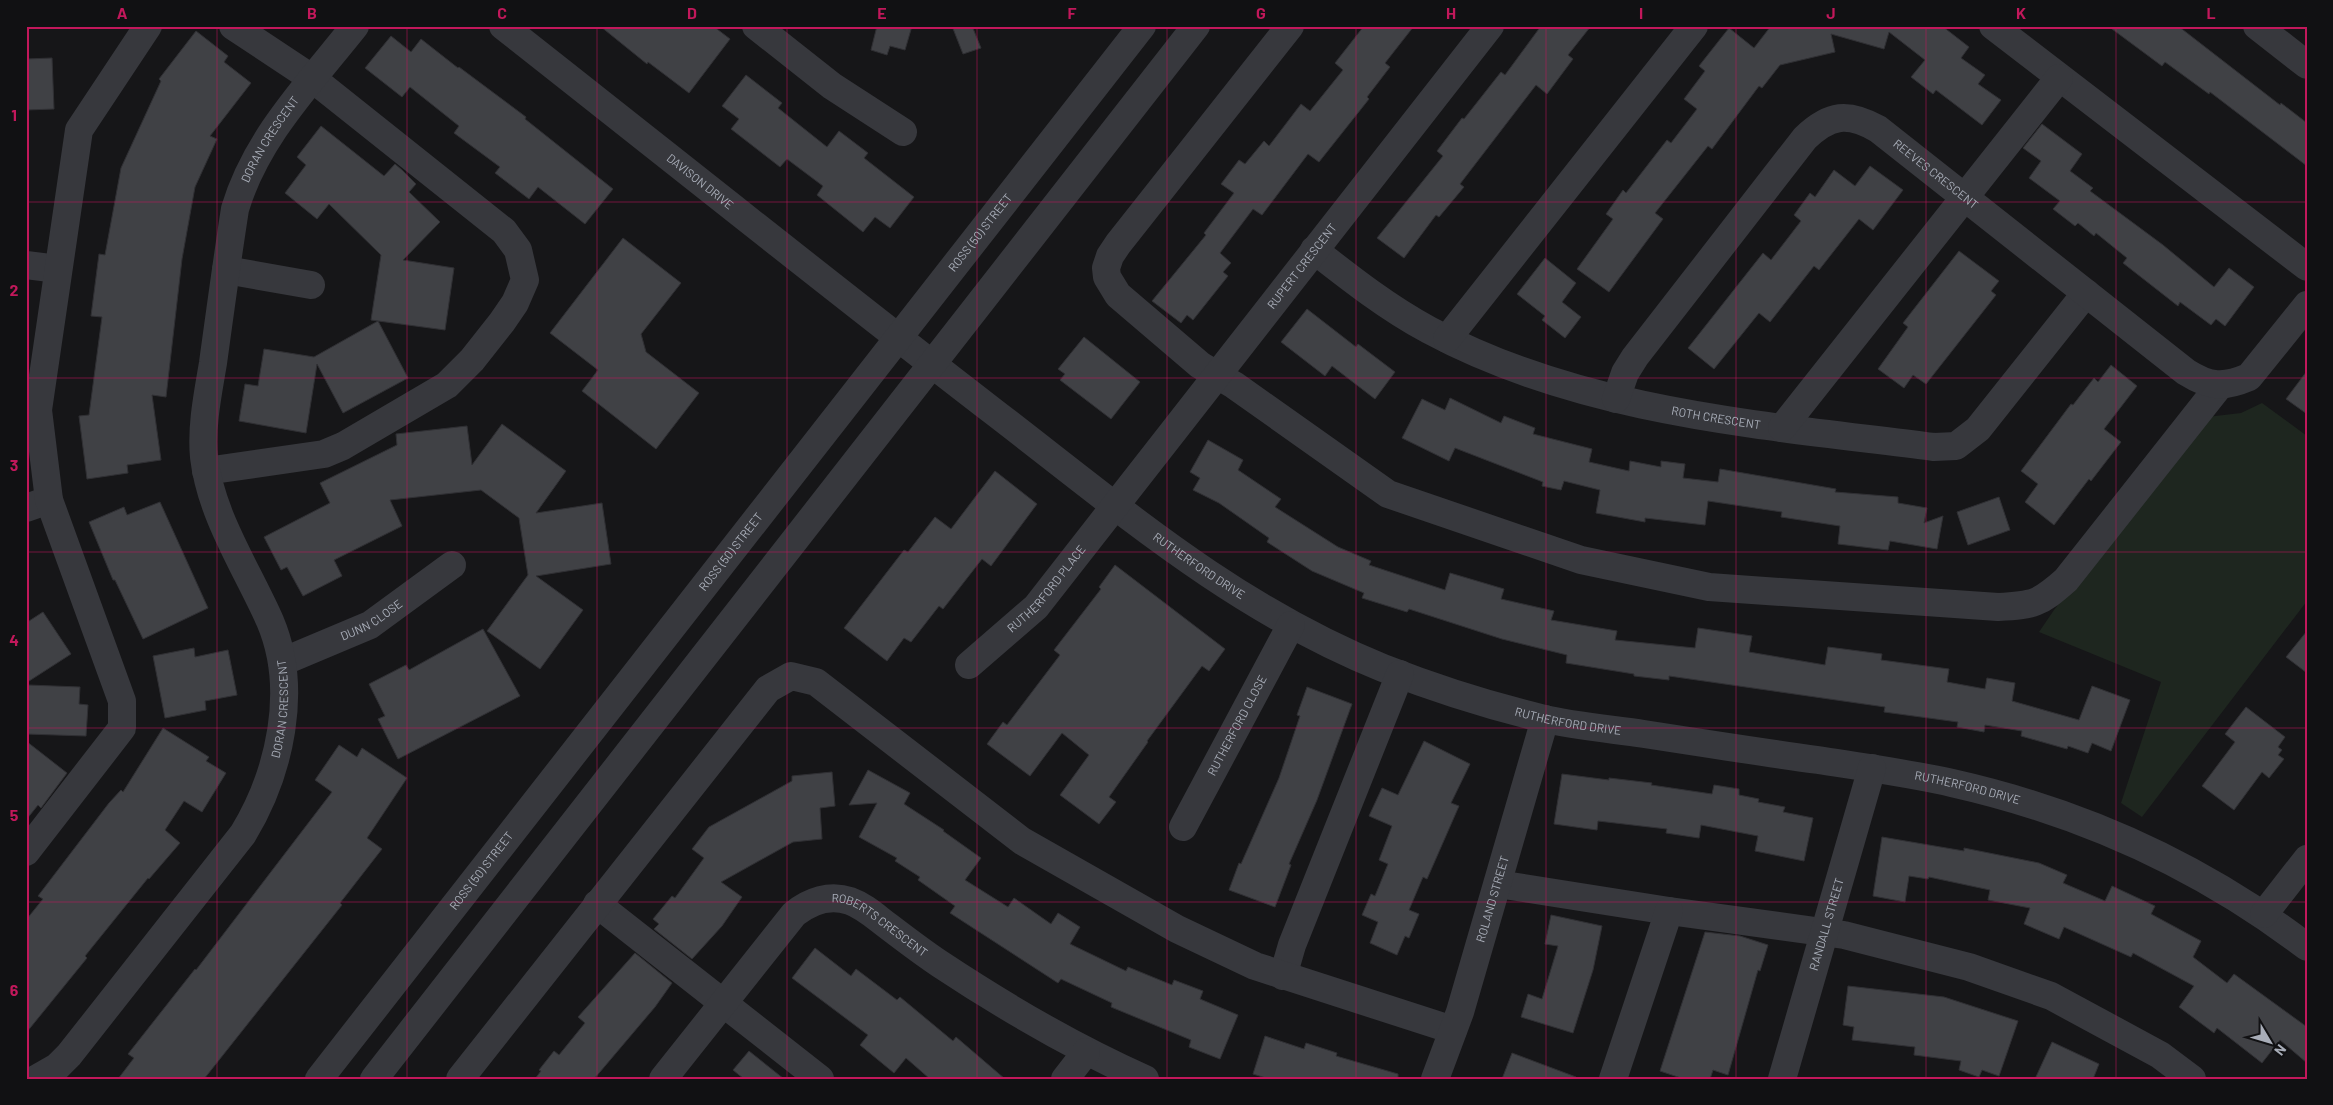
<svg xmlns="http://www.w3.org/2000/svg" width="2333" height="1105" font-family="Barlow,sans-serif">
<rect width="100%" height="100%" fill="#161618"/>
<path fill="#1e261f" d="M2262,403l45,33v165l-165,216 -21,-14 40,-121 -122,-50 15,-22 153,-193 34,-4z"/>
<g fill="#404145" stroke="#303034">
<path d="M600,26h113l17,13 -41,54 -41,-31 -1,2z"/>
<path d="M877,26h35l-7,24 -15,-4 -3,9 -16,-5z"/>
<path d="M952,26h20l9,22 -18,6z"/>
<path d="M1364,26h50l-29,37 5,4 -23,30 2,2 -50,63 -11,-8 -46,61 -9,-6 -33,44 11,10 -8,9 5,4 -35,44 -6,-5 -6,8 -29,-22 54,-66 -2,-2 30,-40 -13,-9 18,-24 6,4 19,-23 5,5 32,-42 9,7 33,-41 -8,-7z"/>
<path d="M1541,26h50l-23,29 5,4 -26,35 -11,-9 -76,99 4,3 -25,30 -3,-2 -32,43 -27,-20 66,-82 -6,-5 25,-33 2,1 37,-47 4,3z"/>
<path d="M1771,26h171l27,21 -8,11 24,17 -7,9 23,16 -19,25 -46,-35 -3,4 -22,-17 14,-17 -36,-28 -5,17 -53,-15 4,18 -55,13 -18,23 -3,-2 -47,63 -4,-3 -53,67 8,6 -54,73 -32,-23 36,-50 -7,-5 17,-24 3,3 41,-53 4,3 26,-34 -13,-10 21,-28 -6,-5 30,-38 25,20z"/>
<path d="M2108,26h70l102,79 1,-2 26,20v43l-97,-74 -1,2 -44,-32 -3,4z"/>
<path d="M196,31l32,25 -4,6 27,21 -41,53 7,3 -22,48 -13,72 -16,138 -14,-2 9,65 -34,5 1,8 -41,6 -8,-63 10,-1 13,-98 -11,-1 8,-62 6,1 16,-87 40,-87 -2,-2z"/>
<path d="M391,36l20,16 10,-13 37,29 1,-1 67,50 -1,2 88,70 -28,35 -47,-37 -9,12 -34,-26 5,-6 -46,-34 5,-7 -49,-39 -8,10 -37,-29z"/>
<path d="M52,58l2,51 -28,1v-51z"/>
<path d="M746,75l36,28 -4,5 49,39 12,-16 29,22 -4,5 50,39 -24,31 -15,-11 -12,15 -46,-37 6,-9 -36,-27 -7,8 -49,-38 8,-10 -17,-13z"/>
<path d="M2042,124l40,30 -12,17 23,17 -3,3 73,54 51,42 15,-19 25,19 -29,39 -9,-7 -5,6 -31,-23 -2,4 -55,-43 4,-5 -31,-25 -2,3 -16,-13 -3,3 -22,-17 7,-8 -31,-23 12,-17 -18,-13z"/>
<path d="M321,126l63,50 11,-12 7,6 14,14 -7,8 31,30 -37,38 51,8 -9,62 -74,-10 10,-65 -52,-51 -12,15 -32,-26 21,-28 -9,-8z"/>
<path d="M1870,166l33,24 -30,40 -14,-11 -40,51 -5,-4 -44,56 -11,-9 -45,56 -26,-21 75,-95 8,7 30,-39 -7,-6 16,-22 5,4 19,-27 21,16z"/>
<path d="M623,238l58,45 -40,51 5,18 53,41 -43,56 -74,-58 16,-21 -48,-37z"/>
<path d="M1959,251l40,30 -8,10 5,4 -70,89 -13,-9 -9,13 -26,-19 30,-42 -5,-4z"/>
<path d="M1545,258l31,25 -14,19 19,15 -16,21 -23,-18 3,-4 -28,-22z"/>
<path d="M1307,309l49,38 2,-3 37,28 -20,27 -43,-33 -7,10 -44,-34z"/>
<path d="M378,321l30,57 -65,35 -26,-49 -11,69 -67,-12 6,-37 13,2 6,-37 50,8z"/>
<path d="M1084,337l56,45 -29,37 -51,-39 5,-6 -7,-5z"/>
<path d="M2111,365l26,21 -33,43 17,13 -30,39 -2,-2 -35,46 -29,-23 13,-18 -17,-13 50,-67 2,1 21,-27 4,4z"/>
<path d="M2307,371v43l-21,-15z"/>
<path d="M1450,398l51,25 3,-7 31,12 -2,6 59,15 -3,13 40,9 1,-10 31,6v-6l24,3 -2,14 35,4 2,-13 116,20 -1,3 63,5v6l29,5 -3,15 19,-7 -6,33 -47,-8 -2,9 -50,-6 2,-18 -59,-9 1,-5 -74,-11 -3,24 -60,-7v4l-49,-9 4,-23 -36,-9 -3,9 -19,-4 1,-4 -88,-34 -6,13 -47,-23 20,-39 23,11z"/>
<path d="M502,424l64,47 -30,42 66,-10 9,61 -75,12 47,34 -43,59 -53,-38 41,-56 -9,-57 -38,-28 -91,10 12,26 -68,34 8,16 -39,20 -16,-29 -6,3 -17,-33 66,-34 -10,-20 77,-38 -1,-11 71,-8 5,39z"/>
<path d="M1208,440l35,20 -5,10 43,29 -6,8 63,40 33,14 -2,4 76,25 5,-17 54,16 -3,10 53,12 -3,9 66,11 -2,9 80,8 3,-20 54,8 -3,16 76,13 3,-18 54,7 -1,6 68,9 -2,13 38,7 2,-11 28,5 -3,18 67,19 13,-34 38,14 -19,51 -19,-8 -4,10 -20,-7 -1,3 -46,-13 1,-5 -37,-6 -1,7 -27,-5 1,-5 -74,-10 1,-5 -216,-31v4l-35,-4v-2l-68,-11 1,-8 -65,-16 -93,-30 -2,3 -45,-14 2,-5 -52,-22 -45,-29 2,-4 -50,-35 -26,-13 7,-12 -10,-6z"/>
<path d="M995,471l42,33 -46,62 -9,-7 -39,50 -4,-3 -28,36 -7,-4 -17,23 -43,-33 60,-78 4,2 27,-35 16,12z"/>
<path d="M1999,497l11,33 -42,15 -11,-33z"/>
<path d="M160,502l48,106 -65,31 -28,-59h-2l-24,-58 35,-15 3,8z"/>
<path d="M1115,565l110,84 -16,22 -7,-5 -55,75 1,1 -39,55 7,5 -17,22 -39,-29 29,-40 -27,-22 -32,43 -43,-32 16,-22 4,3 53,-70 -6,-5 47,-61 -2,-2z"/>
<path d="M43,612l28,42 -45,29v-60z"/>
<path d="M483,629l37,67 -122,63 -20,-40 7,-3 -16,-32 37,-19 3,5z"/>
<path d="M2307,631v42l-21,-16z"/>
<path d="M194,648l1,9 33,-7 9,45 -32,6 1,9 -41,8 -12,-62z"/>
<path d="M28,685l52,2 -1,17 9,1 -2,31 -60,-2z"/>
<path d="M1307,687l45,17 -35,96 -28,64 2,1 -16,42 -46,-17 10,-27 2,1 38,-86 21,-62 -3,-1z"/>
<path d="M2246,707l39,30 -7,10 4,3 -4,5 6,4 -15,19 -7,-6 -28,38 -32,-24 33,-44 -10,-8z"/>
<path d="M163,728l46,29 -3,4 20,12 -24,39 -18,-11 -19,29 15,13 -31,36 -1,-1 -63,78 2,2 -61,75v-113l17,-21 -5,-3 71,-93 12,-13 2,2z"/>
<path d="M26,741l41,32 -26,35 -3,-3 -12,15z"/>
<path d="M1424,741l46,23 -19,39 8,3 -32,73 -4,-2 -14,33 10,4 -10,24 -4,-2 -8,19 -27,-12 8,-21 -16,-7 9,-21 4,2 13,-32 -9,-4 13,-34 -23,-10 13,-28 16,7z"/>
<path d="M339,745l18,12 5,-9 45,30 -40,60 15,11 -42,54 2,2 -138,174h-86l16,-21 -6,-4 67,-85 1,1 136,-178 -17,-12z"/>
<path d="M868,770l42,23 -6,11 40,26 -1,1 38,27 -16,22 43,27 6,-9 37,26 7,-11 22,14 -10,17 56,27 2,-4 44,18 2,-5 29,11 -3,8 38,16 -18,44 -31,-12 2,-7 -80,-33 1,-4 -51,-24 -3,4 -108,-70 5,-7 -37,-26 2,-3 -25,-16 2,-3 -38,-21 18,-34 -28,2z"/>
<path d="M832,772l3,34 -15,2 2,31 -29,3 -72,40 21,15 -20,29 -30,33 -38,-30 5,-5 -6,-5 19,-23 3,2 29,-40 -12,-9 17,-22 83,-46v-5z"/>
<path d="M1562,774l47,6v-2l43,5 -1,2 61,9 2,-9 25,4v6l20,4 -1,3 27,5 -2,5 30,6 -9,43 -49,-10 3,-15 -57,-11 -2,13 -33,-5 1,-4 -69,-8 -1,9 -43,-6z"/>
<path d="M1882,837l82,14v-3l75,15 28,12 -4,8 42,18 7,-15 43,20 -4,8 50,27 -8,16 34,26 7,-9 73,53v36l-27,-23 -18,23 -45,-35 -3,5 -35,-26 15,-21 -61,-33 -2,4 -67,-30 -5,12 -35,-15 6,-16 -42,-8 2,-10 -61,-13 -1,2 -19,-3 -4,26 -32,-6z"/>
<path d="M1551,915l51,11 -9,44 -20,63 -52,-16 7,-23 14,5 16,-53 -13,-2z"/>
<path d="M1705,932l35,4 28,9 -8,26 -2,-1 -30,105 -15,-5 -3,9h-26l-24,-8z"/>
<path d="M815,948l36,28 5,-7 41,31 3,-3 53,44 3,-4 49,42h-75l-24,-21 -12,15 -34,-28 8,-10 -76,-57z"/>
<path d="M635,953l37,30 -17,24 -61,72h-59l6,-8 -2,-1 15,-19 5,4 26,-32 -7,-6z"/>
<path d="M1848,986l96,11 74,24 -19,55 -17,-6 -3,7 -20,-7 2,-9 -47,-6 1,-8 -63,-7 2,-13 -11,-2z"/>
<path d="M1265,1036l39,13 2,-6 31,10 -1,3 62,18v5h-129l-16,-5z"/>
<path d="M2052,1042l47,22 -6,15h-58z"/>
<path d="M749,1051l35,28h-40l-11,-9z"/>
<path d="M1512,1053l64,24v2h-74z"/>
</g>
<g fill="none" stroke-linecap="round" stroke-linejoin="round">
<g stroke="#37383d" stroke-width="28">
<path id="s1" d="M503,26c164,129 326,259 491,386 125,96 240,196 389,256 51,20 104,37 158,50 33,8 69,11 103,16 58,9 116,18 174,26 45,7 90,13 134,23 129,29 249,83 355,164"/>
<path d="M756,26l76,60 71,46"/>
<path d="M1290,26l-172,218 -8,12 -4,12 1,9 11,18 82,70 34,20 154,109 193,66 128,27 289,20c36,-2 41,-3 68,-27l154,-195"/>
<path d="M1993,26l314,241"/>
<path d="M2257,26l50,39"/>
<path id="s2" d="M1314,250c37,29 74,58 115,80 154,83 335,95 505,117l22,-1 22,-17 108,-136"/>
<path d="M26,265l32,4"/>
<path d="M226,270l85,15"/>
<path d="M1447,339l247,-313"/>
<path id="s3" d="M1616,399l9,-26 10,-16 170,-219c25,-24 43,-26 73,-9l308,243c24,15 37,16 63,5l58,-72"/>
<path d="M1782,428l277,-350"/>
<path d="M206,471l118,-17 19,-8 104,-61 25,-25 30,-38 13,-19 10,-23 -7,-30 -14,-19 -191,-152 -80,-53"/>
<path d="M26,508l23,-8"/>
<path id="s4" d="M282,662l88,-37 82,-60"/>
<path id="s5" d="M969,665l67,-58 454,-581"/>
<path id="s6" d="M1183,827l108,-202"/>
<path d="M26,852l96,-124v-27l-73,-201 -11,-90 41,-280 69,-104"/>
<path d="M1498,884l171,27 175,24 125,32 82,29 109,59 32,24"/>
<path d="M597,904l223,175"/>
<path d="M2264,914l43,-55"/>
<path d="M1283,976l9,-31 108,-271"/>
<path id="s7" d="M36,1079l21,-12 12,-12 174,-221c37,-61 56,-145 27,-213 -24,-54 -59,-105 -66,-164 -3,-31 4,-64 9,-94 7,-51 14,-103 22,-154 21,-71 74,-125 120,-183"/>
<path id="s8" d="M319,1079l823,-1053"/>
<path d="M374,1079l822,-1053"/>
<path d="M460,1079l308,-390 23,-13 25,6 206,159 155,88 78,37 198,64"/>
<path id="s9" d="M663,1079l131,-165c16,-13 36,-20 56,-13 14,5 26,16 38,25 17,13 34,26 52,38 65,43 133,83 205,115"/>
<path d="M1065,1079l21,-27"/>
<path id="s10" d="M1435,1079l25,-67 85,-293"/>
<path d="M1613,1079l56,-168"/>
<path id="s11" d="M1782,1079l90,-311"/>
</g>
</g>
<path fill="none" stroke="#c2185b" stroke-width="1" stroke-opacity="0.55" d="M217,26v1053M407,26v1053M597,26v1053M787,26v1053M977,26v1053M1167,26v1053M1356,26v1053M1546,26v1053M1736,26v1053M1926,26v1053M2116,26v1053M26,202h2281M26,378h2281M26,552h2281M26,728h2281M26,902h2281"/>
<g text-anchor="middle" stroke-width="5" stroke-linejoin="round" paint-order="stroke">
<g font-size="12" fill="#a8adb8" stroke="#111113">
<text dy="4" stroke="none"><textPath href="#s7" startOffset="1051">DORAN CRESCENT</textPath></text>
<text dy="4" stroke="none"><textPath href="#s3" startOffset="478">REEVES CRESCENT</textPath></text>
<text dy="4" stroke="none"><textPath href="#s1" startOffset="251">DAVISON DRIVE</textPath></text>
<text dy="4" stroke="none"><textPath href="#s8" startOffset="1074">ROSS (50) STREET</textPath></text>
<text dy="4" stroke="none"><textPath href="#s5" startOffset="521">RUPERT CRESCENT</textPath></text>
<text dy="4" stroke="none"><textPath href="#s2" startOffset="442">ROTH CRESCENT</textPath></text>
<text dy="4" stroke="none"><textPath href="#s8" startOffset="669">ROSS (50) STREET</textPath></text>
<text dy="4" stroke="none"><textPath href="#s1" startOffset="881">RUTHERFORD DRIVE</textPath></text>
<text dy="4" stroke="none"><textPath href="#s5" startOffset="109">RUTHERFORD PLACE</textPath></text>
<text dy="4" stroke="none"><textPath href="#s4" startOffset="99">DUNN CLOSE</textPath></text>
<text dy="4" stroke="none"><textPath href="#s7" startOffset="455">DORAN CRESCENT</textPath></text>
<text dy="4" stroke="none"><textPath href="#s1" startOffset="1285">RUTHERFORD DRIVE</textPath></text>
<text dy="4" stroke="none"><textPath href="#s6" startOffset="115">RUTHERFORD CLOSE</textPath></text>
<text dy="4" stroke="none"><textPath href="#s1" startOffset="1690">RUTHERFORD DRIVE</textPath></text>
<text dy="4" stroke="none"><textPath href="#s8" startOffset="264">ROSS (50) STREET</textPath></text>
<text dy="4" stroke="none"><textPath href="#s10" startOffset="189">ROLAND STREET</textPath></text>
<text dy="4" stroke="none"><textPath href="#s11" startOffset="161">RANDALL STREET</textPath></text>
<text dy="4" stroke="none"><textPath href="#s9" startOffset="308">ROBERTS CRESCENT</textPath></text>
</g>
</g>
<rect width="2333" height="1105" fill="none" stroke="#111113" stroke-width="55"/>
<g transform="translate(2270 1042) rotate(128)" stroke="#111113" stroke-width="4" paint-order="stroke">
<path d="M0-4L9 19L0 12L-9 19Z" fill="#a8adb8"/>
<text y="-8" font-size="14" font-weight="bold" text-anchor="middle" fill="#a8adb8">N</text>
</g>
<rect x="28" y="28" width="2278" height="1050" fill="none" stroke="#c2185b" stroke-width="2"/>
<g font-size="16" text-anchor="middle" font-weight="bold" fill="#c2185b">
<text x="122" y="19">A</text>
<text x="312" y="19">B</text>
<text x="502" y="19">C</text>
<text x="692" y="19">D</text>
<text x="882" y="19">E</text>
<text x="1072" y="19">F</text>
<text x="1261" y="19">G</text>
<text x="1451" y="19">H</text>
<text x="1641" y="19">I</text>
<text x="1831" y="19">J</text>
<text x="2021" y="19">K</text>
<text x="2211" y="19">L</text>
<text x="14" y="121">1</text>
<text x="14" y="296">2</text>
<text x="14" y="471">3</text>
<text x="14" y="646">4</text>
<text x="14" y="821">5</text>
<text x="14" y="996">6</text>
</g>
</svg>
